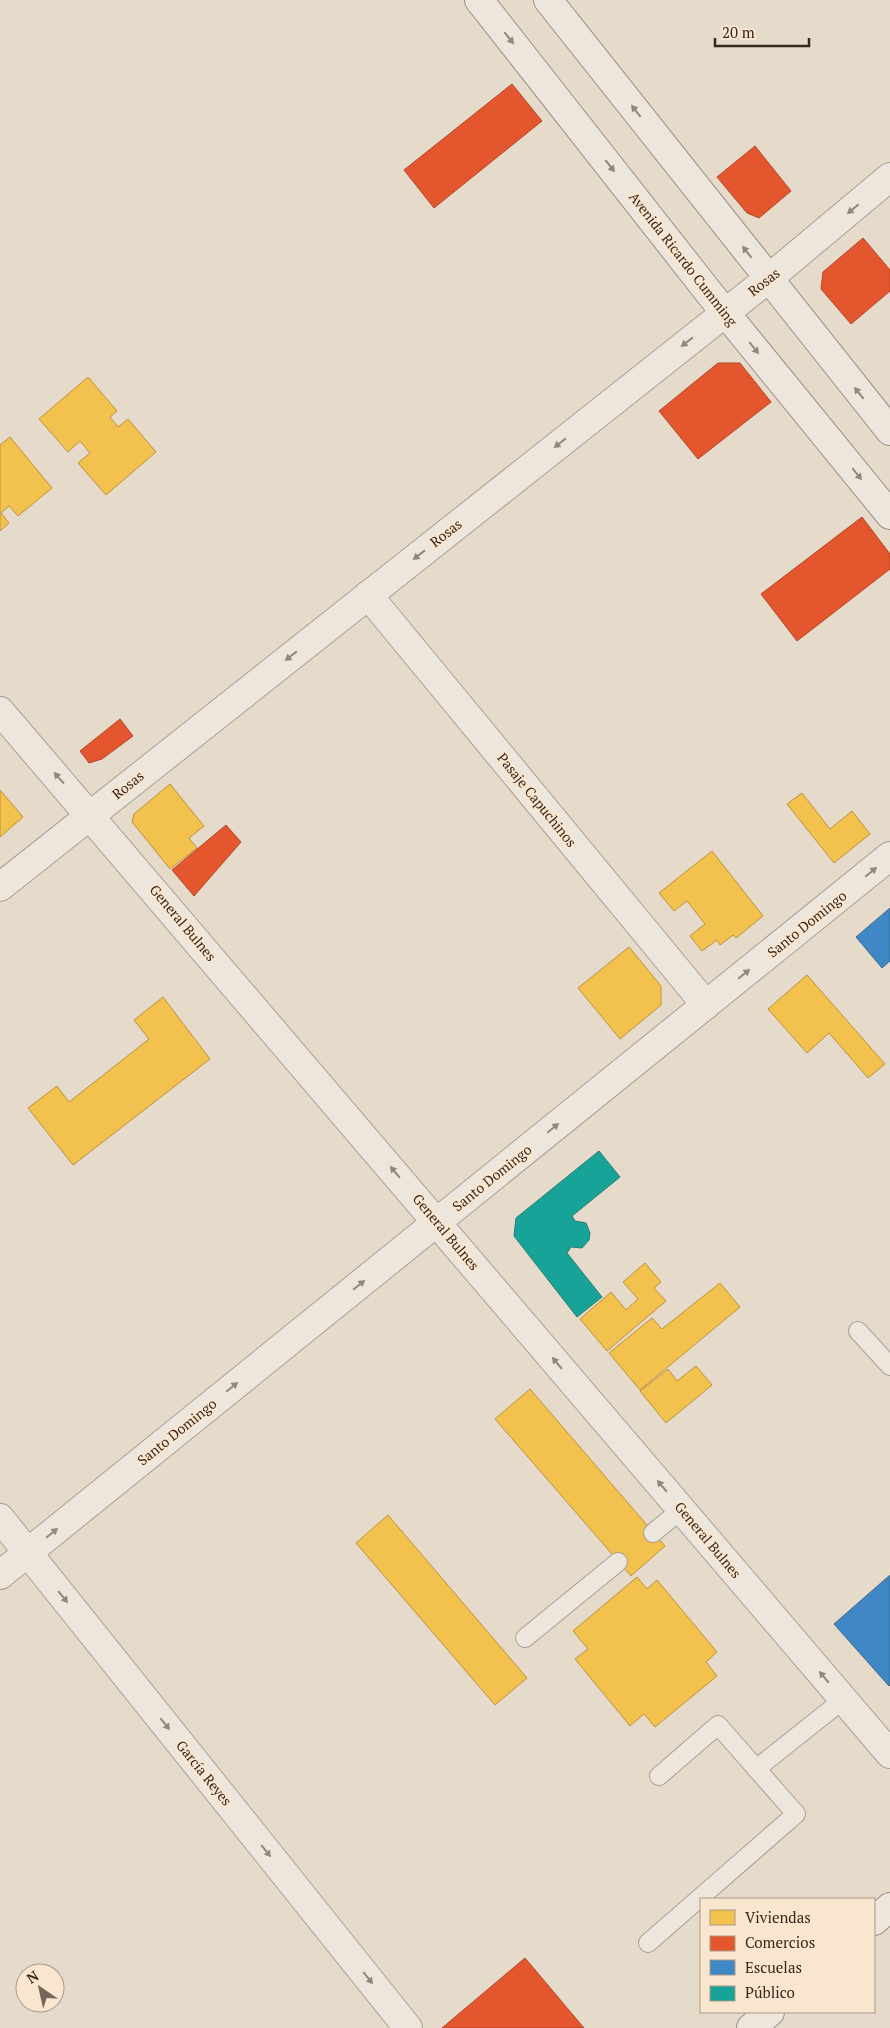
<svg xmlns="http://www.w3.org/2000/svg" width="890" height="2028" font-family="'PT Serif',serif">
<rect width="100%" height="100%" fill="#e6daca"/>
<g fill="#f2c14e" stroke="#bb923f">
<path d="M88,377l29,34 -7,6 8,10 10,-8 28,33 -50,43 -28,-32 12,-10 -10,-12 -12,11 -29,-33z"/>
<path d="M10,437l42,51 -34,28 -9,-10 -8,7 8,10 -9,8v-86z"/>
<path d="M170,784l34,42 -15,12 8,10 -27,21 -38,-47 2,-8z"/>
<path d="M0,790l23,27 -23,20z"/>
<path d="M802,793l28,36 22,-18 18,23 -36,29 -47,-59z"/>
<path d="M712,851l51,65 -27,22 -3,-3 -13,10 -3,-5 -15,11 -12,-15 15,-12 -18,-23 -13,10 -15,-18z"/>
<path d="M629,947l32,39v19l-41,34 -42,-51z"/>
<path d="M807,975l78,89 -17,14 -39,-45 -22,20 -39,-44z"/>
<path d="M163,997l47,62 -137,106 -45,-57 29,-22 12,16 80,-63 -15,-19z"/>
<path d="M645,1263l16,19 -7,6 12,13 -59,50 -27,-32 31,-27 15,18 12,-11 -15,-17z"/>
<path d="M720,1283l20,24 -100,83 -31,-37 43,-35 10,11z"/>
<path d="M696,1366l16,19 -46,38 -26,-32 28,-22 9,12z"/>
<path d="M530,1389l135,157 -34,30 -136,-157z"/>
<path d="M388,1515l139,163 -32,27 -139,-162z"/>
<path d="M637,1577l10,12 10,-9 60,72 -11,10 11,14 -62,51 -11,-13 -14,12 -55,-67 13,-10 -15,-18z"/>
</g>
<g fill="#e4572e" stroke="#b14829">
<path d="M512,84l30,37 -108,87 -30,-38z"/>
<path d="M755,146l36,45 -32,27 -12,-5 -30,-36z"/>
<path d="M863,238l27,32v21l-39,33 -30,-35 2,-17z"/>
<path d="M718,363h22l31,39 -73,57 -39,-48z"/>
<path d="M862,517l28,37v15l-93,72 -36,-47z"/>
<path d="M120,719l13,17 -31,23 -13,4 -9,-12z"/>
<path d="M226,825l15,17 -47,54 -22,-26z"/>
<path d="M525,1958l59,70h-142z"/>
</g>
<g fill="#3f88c5" stroke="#3e6b92">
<path d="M890,908v53l-8,7 -26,-31z"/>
<path d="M890,1575v110l-1,1 -55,-62z"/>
</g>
<path fill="#17a398" stroke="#227e73" d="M599,1151l21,26 -48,39 3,5 11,2 4,10 -1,7 -7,8 -11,-1 -4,6 35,44 -25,20 -63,-81 2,-18z"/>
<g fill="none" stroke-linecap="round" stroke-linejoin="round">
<defs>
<g id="service">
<path d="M858,1331l32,35"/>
<path d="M653,1533l29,-24"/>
<path d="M525,1638l93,-76"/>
<path d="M756,1769l88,-70"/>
<path d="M648,1943l148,-129 -78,-89 -59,51"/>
</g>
<g id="minor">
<path d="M368,595l338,410"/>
<path d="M0,1518l408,510"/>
<path d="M0,1575l890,-719"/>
</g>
<g id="tertiary">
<path d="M0,711l890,1043"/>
<path d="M0,887l768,-608 122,-102"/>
</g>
<g id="secondary">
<path d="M479,0l231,294 180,221"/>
<path d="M548,0l342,431"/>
<path d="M874,1921l16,-14"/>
<path d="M751,2028l19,-16"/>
</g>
</defs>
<use href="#service" stroke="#ab9f94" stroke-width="20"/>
<use href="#minor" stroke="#ab9f94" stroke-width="30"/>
<use href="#tertiary" stroke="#ab9f94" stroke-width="30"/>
<use href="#secondary" stroke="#9a8f84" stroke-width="30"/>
<use href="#service" stroke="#ede6dd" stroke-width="18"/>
<use href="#minor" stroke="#ede6dd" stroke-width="28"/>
<use href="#tertiary" stroke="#ede6dd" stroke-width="28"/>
<use href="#secondary" stroke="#ede6dd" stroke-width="28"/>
</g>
<defs><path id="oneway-solid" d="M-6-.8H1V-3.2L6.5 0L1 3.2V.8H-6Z" transform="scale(1.25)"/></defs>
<g fill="#94867c">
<use href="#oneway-solid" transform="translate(509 38) rotate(52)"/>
<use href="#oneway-solid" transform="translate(636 111) rotate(-128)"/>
<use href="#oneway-solid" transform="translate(610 166) rotate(52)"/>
<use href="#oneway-solid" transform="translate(853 209) rotate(140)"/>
<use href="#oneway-solid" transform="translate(747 252) rotate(-128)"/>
<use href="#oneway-solid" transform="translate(687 342) rotate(142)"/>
<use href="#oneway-solid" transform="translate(754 348) rotate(51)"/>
<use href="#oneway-solid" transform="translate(859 393) rotate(-129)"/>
<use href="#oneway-solid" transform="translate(560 443) rotate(142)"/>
<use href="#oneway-solid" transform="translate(857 474) rotate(51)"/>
<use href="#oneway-solid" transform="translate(419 555) rotate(142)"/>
<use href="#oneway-solid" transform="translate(291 656) rotate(142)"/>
<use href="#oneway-solid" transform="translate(59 778) rotate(-131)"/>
<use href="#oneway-solid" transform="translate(871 872) rotate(-39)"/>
<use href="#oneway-solid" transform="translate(744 974) rotate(-39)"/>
<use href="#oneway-solid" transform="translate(553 1128) rotate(-39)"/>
<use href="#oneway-solid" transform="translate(395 1172) rotate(-130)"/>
<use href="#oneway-solid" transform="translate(359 1285) rotate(-39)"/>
<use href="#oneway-solid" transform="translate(557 1363) rotate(-130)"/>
<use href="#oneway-solid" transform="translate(232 1387) rotate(-39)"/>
<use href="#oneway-solid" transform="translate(662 1486) rotate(-130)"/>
<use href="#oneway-solid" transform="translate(52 1533) rotate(-39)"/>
<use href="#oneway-solid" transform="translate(63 1597) rotate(51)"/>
<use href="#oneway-solid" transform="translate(824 1677) rotate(-130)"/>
<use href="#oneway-solid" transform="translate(165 1724) rotate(51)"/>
<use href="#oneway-solid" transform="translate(266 1851) rotate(51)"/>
<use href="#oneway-solid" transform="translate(368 1978) rotate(51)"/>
</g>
<g text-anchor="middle" stroke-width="5" stroke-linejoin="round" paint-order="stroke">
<g font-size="14" fill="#3a261c" stroke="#f8e6cf">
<text transform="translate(683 259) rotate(52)" y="5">Avenida Ricardo Cumming</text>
<text transform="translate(764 282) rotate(-38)" y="5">Rosas</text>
<text transform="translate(446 533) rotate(-38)" y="5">Rosas</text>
<text transform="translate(128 785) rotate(-39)" y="5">Rosas</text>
<text transform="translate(537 800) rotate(51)" y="5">Pasaje Capuchinos</text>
<text transform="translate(183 923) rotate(50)" y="5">General Bulnes</text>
<text transform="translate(807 924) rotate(-39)" y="5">Santo Domingo</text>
<text transform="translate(492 1178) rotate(-39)" y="5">Santo Domingo</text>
<text transform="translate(446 1232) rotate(50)" y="5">General Bulnes</text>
<text transform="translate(177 1432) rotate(-39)" y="5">Santo Domingo</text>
<text transform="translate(708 1540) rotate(50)" y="5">General Bulnes</text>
<text transform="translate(204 1773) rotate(51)" y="5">García Reyes</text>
</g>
</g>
<rect x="700" y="1898" width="175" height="115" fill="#f8e6cf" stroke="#ac9987"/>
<rect x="710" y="1910" width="25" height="15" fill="#f2c14e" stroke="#ac9987"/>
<text x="745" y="1923" font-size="15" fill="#3a261c">Viviendas</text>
<rect x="710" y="1936" width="25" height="15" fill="#e4572e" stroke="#ac9987"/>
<text x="745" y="1948" font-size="15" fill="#3a261c">Comercios</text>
<rect x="710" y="1960" width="25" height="15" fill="#3f88c5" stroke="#ac9987"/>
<text x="745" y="1973" font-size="15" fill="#3a261c">Escuelas</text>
<rect x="710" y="1986" width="25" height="15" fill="#17a398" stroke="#ac9987"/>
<text x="745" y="1998" font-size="15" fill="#3a261c">Público</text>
<g transform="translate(40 1988) rotate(326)"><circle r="24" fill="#f8e6cf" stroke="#ac9987"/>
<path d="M0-4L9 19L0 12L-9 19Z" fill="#766559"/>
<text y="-8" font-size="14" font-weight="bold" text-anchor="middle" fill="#3a261c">N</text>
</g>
<path d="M715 38v8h94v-8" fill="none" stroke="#3a261c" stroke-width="2.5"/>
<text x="722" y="38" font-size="15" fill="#3a261c" stroke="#f8e6cf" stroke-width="4" paint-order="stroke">20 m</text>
</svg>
